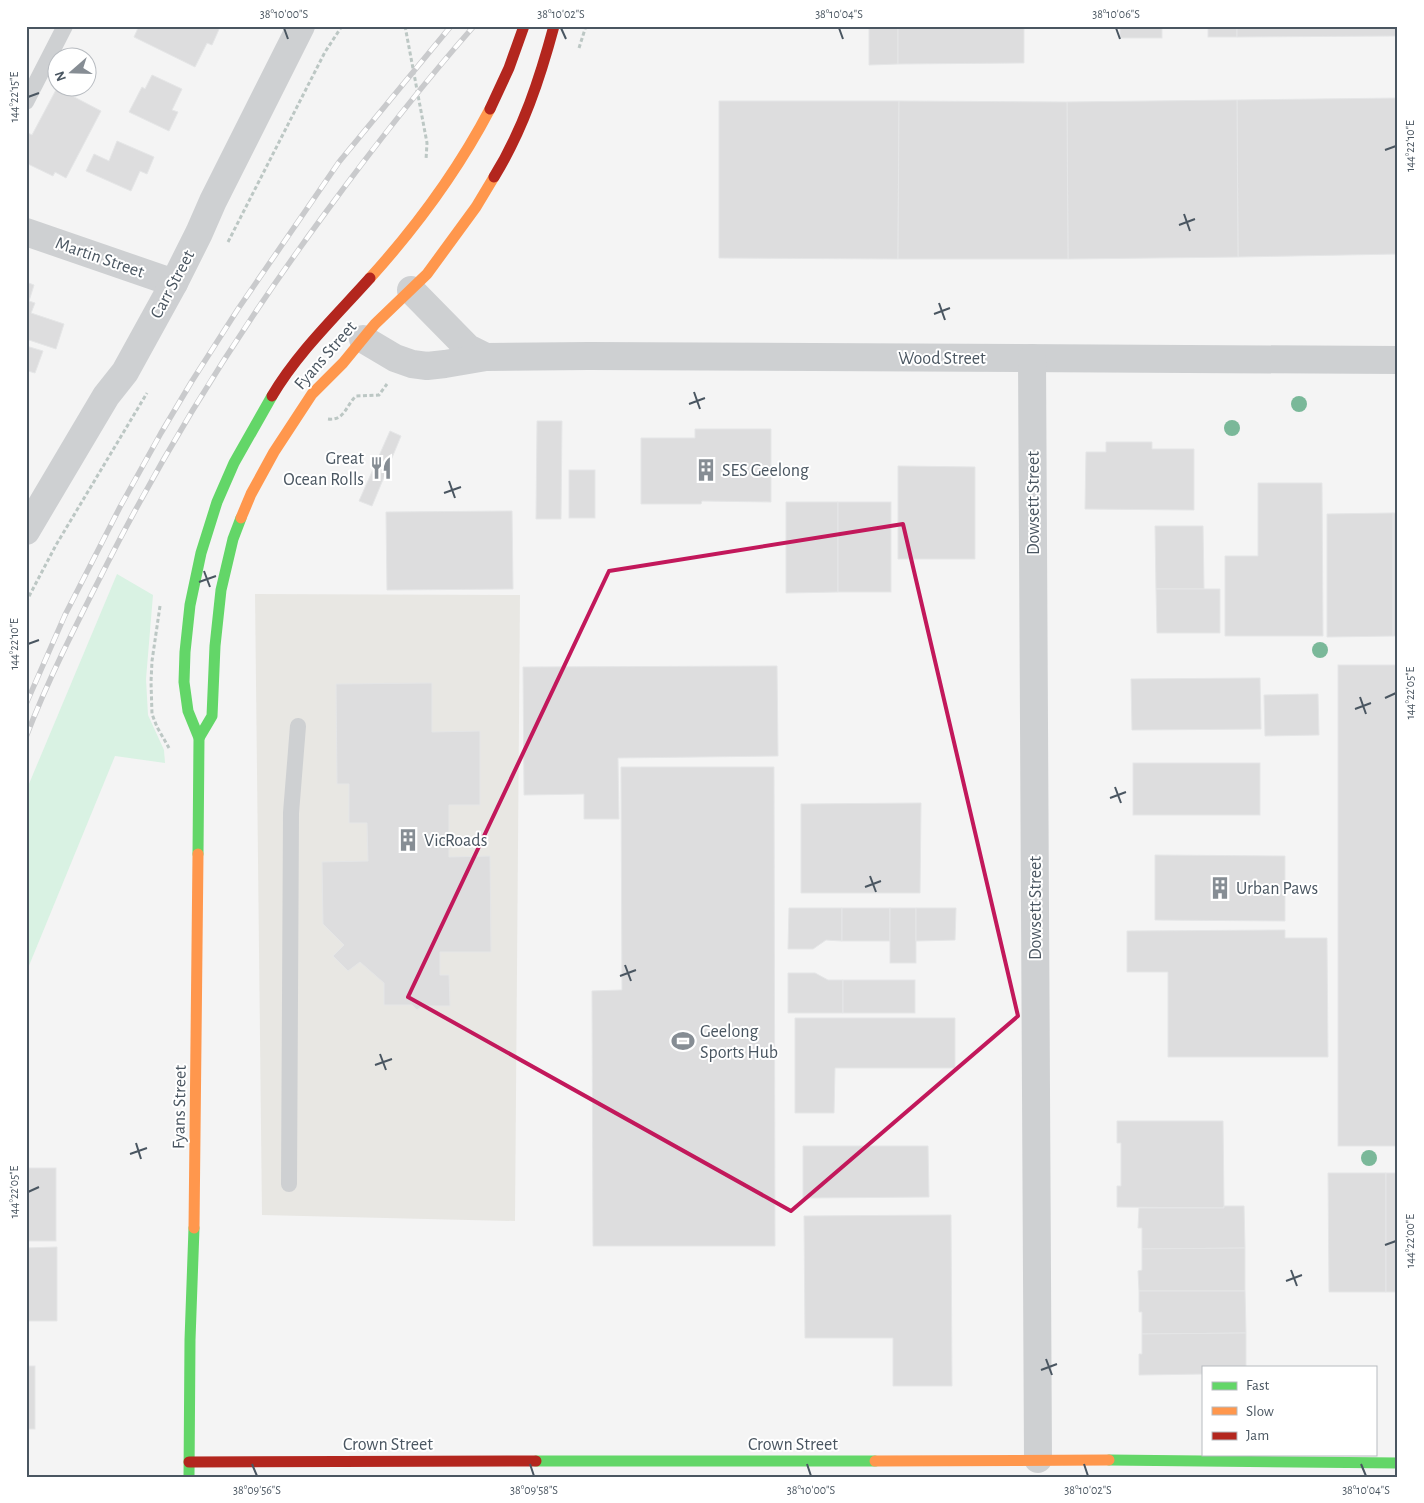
<svg xmlns="http://www.w3.org/2000/svg" width="1424" height="1503" font-family="'Alegreya Sans',sans-serif">
<rect width="100%" height="100%" fill="#f4f4f4"/>
<path fill="#e8e7e3" d="M255,594l265,1 -5,626 -253,-6z"/>
<path fill="#d9f2e3" d="M117,574l36,21 -7,84 2,36 16,35 1,13 -50,-7 -89,217v-182z"/>
<g fill="#ddddde" stroke="#e5e6e7">
<path d="M139,26h80l1,1 -8,18 -5,-2 -12,24 -61,-30z"/>
<path d="M869,26h29v38l-29,1z"/>
<path d="M898,26h126v37l-126,1z"/>
<rect x="1120" y="26" width="42" height="12"/>
<rect x="1208" y="26" width="29" height="11"/>
<path d="M1237,26h161v10l-161,1z"/>
<path d="M152,75l30,14 -10,21 6,2 -9,19 -40,-19 13,-25 3,2z"/>
<path d="M57,88l44,23 -35,67 -11,-6 -2,4 -27,-13v-31l6,3z"/>
<path d="M1398,98v156l-160,3 -1,-157z"/>
<path d="M1237,100l1,157 -170,2 -1,-157z"/>
<path d="M719,101h180l-1,158 -179,-1z"/>
<path d="M899,101l168,1 1,157h-170z"/>
<path d="M117,141l37,16 -7,17 -7,-3 -9,20 -45,-20 8,-17 15,7z"/>
<path d="M26,282l8,3 -5,16 6,2 -4,10 33,11 -8,25 -30,-10z"/>
<path d="M26,346l17,5 -8,22 -7,-2 -2,7z"/>
<path d="M537,421h25l-1,98h-25z"/>
<path d="M695,429h76v73l-69,-1 -1,3h-60v-66h54z"/>
<path d="M390,431l11,5 -29,70 -13,-5z"/>
<path d="M1106,442h46v7h42v61l-109,-1 1,-57h20z"/>
<path d="M898,466l77,1v92h-77z"/>
<rect x="569" y="470" width="26" height="48"/>
<path d="M1258,483h64l1,153h-98v-80h33z"/>
<path d="M786,502h52v90l-52,1z"/>
<rect x="838" y="502" width="53" height="90"/>
<path d="M512,511l1,78 -126,1 -1,-78z"/>
<rect x="1393" y="513" width="5" height="123"/>
<path d="M1393,513v123l-66,1v-123z"/>
<path d="M1155,526h48l1,63h-48z"/>
<path d="M1156,589h64v44h-63z"/>
<rect x="1338" y="665" width="60" height="481"/>
<path d="M777,666l1,90 -160,2 1,61h-35v-25l-60,1 -1,-128z"/>
<path d="M1260,678l1,51 -129,1 -1,-51z"/>
<path d="M432,683v49l48,-1v74h-31v52l41,-1 1,96h-51v23h9l1,31h-28l-5,4 -5,-5h-28v-22l-24,-21 -12,9 -15,-15 11,-11 -21,-21 -1,-62 46,-1 -1,-38h-18v-39h-12l-1,-100z"/>
<path d="M1318,694l1,41 -54,1 -1,-41z"/>
<rect x="1133" y="763" width="127" height="52"/>
<path d="M621,767h153l1,479h-182l-1,-255 30,-1z"/>
<path d="M921,803l-1,90h-119v-89z"/>
<path d="M1155,855l130,1v65l-130,-1z"/>
<path d="M789,908h53v33l-16,-1 -13,9h-25z"/>
<rect x="842" y="908" width="48" height="33"/>
<rect x="890" y="908" width="26" height="55"/>
<path d="M916,908h40l-1,32 -39,1z"/>
<path d="M1285,930v8h42l1,119h-160v-85h-41v-41z"/>
<path d="M788,973h27l13,7h15v33h-55z"/>
<rect x="843" y="980" width="72" height="33"/>
<path d="M795,1018h160v50h-120l-1,45h-39z"/>
<path d="M1117,1121h106l1,87 -107,-1v-21h4v-43h-4z"/>
<path d="M803,1146h125l1,51 -126,1z"/>
<rect x="26" y="1168" width="30" height="73"/>
<path d="M1328,1173h58v119h-57z"/>
<rect x="1386" y="1173" width="12" height="119"/>
<path d="M1224,1206h20l1,42 -103,1v-21h-4l1,-20h85z"/>
<path d="M951,1215l1,171h-59v-48h-88l-1,-122z"/>
<path d="M57,1247v74h-31v-73z"/>
<path d="M1245,1248v43h-106l-1,-20 4,-1v-21z"/>
<path d="M1139,1291h106l1,42 -104,1v-22h-3z"/>
<path d="M1246,1333v34h-43v7l-64,1v-21h3v-20z"/>
<rect x="26" y="1366" width="9" height="63"/>
</g>
<g fill="none" stroke-linecap="round" stroke-linejoin="round">
<g stroke="#bcc7c4" stroke-width="3" stroke-dasharray="4 2.5" stroke-linecap="butt">
<path d="M405,26l22,117 -1,17"/>
<path d="M579,48l7,-22"/>
<path d="M228,242l97,-190 17,-26"/>
<path d="M328,419c17,2 18,-14 28,-23l23,-1 8,-11"/>
<path d="M26,602l30,-57 91,-152"/>
<path d="M160,606l-8,55 -1,21 1,32 5,13 12,21"/>
</g>
<g stroke="#ced0d2" stroke-width="16">
<path d="M26,102l39,-76"/>
<path d="M289,1184l2,-371 7,-87"/>
</g>
<g stroke="#ced0d2" stroke-width="28">
<path d="M26,232l148,51"/>
<path d="M411,290l57,58 18,9"/>
<path d="M363,339l32,19 17,6 15,2 18,-2 41,-7 103,-1 809,4"/>
<path d="M1032,358l6,1101"/>
<path d="M26,531l80,-135 19,-24 49,-89 25,-50 14,-32 88,-175"/>
</g>
<g stroke="#63d668" stroke-width="11">
<path d="M199,738l13,-22 3,-70 6,-56 12,-51 8,-21"/>
<path d="M198,854l1,-116 -11,-27 -4,-29 1,-30 5,-47 11,-52 16,-51 17,-39 38,-67"/>
<path d="M1109,1460l289,3"/>
<path d="M536,1461h339"/>
<path d="M189,1477l1,-137 4,-112"/>
</g>
<g stroke="#ff974d" stroke-width="11">
<path d="M370,278c47,-52 87,-106 120,-169"/>
<path d="M241,518l10,-24 23,-42 38,-58 31,-31 32,-39 52,-50 49,-67 18,-30"/>
<path d="M194,1228l4,-374"/>
<path d="M875,1461l234,-1"/>
</g>
<g stroke="#b3261e" stroke-width="11">
<path d="M490,109l19,-41 15,-42"/>
<path d="M494,177c29,-47 46,-99 60,-151"/>
<path d="M272,396c26,-44 64,-80 98,-118"/>
<path d="M189,1462l347,-1"/>
</g>
<defs>
<g id="rail">
<path d="M26,704l39,-89 55,-108 41,-74 31,-52 46,-72 101,-147 112,-136"/>
<path d="M26,737c23,-60 52,-116 81,-173 63,-124 137,-241 219,-352 47,-64 96,-127 148,-186"/>
</g>
</defs>
<use href="#rail" stroke="#c9cacc" stroke-width="5.5"/>
<use href="#rail" stroke="#fff" stroke-width="4" stroke-dasharray="11" stroke-linecap="butt"/>
</g>
<g fill="#7ab899">
<circle cx="1299" cy="404" r="8"/>
<circle cx="1232" cy="428" r="8"/>
<circle cx="1320" cy="650" r="8"/>
<circle cx="1369" cy="1158" r="8"/>
</g>
<path fill="none" stroke="#c2185b" stroke-width="4" stroke-linejoin="round" d="M903,524l115,492 -227,195 -383,-214 201,-426z"/>
<path fill="none" stroke="#4a5661" stroke-width="2" d="M284,28l4,11M561,28l5,11M839,28l4,11M1116,28l4,11M28,97l11,-4M1385,150l11,-4M1184,214l6,17M1179,225l16,-6M939,303l6,17M934,314l16,-6M694,392l6,17M689,404l16,-6M449,481l6,17M444,493l17,-6M204,571l6,16M199,582l17,-6M28,644l11,-4M1360,697l6,17M1385,698l11,-5M1355,709l16,-6M1115,787l6,16M1110,798l16,-6M870,876l6,16M865,887l16,-6M625,965l6,16M620,976l16,-6M380,1054l6,16M375,1065l17,-6M136,1143l5,16M130,1154l17,-6M28,1192l11,-5M1385,1245l11,-4M1291,1270l6,16M1286,1281l16,-6M1046,1359l6,16M1041,1370l16,-6M252,1464l5,12M530,1464l4,12M807,1464l4,12M1084,1464l4,12M1361,1464l5,12"/>
<defs>
<symbol id="restaurant-bare" viewBox="-9 -9 18 18"><path d="M-5-6h1v4h1v-4h1v4h1v-4h1v5L-1.5 .5V6h-2V.5L-5-1ZM5-6V6H3V1.5H1.5Q1.5-4 5-6Z" fill="#868d94" stroke="#fff" stroke-width="2.5" paint-order="stroke"/></symbol>
<symbol id="building-bare" viewBox="-9 -9 18 18"><path d="M-4-6H4V6H1V3H-1V6H-4ZM-2.5-4.3h1.7v1.8h-1.7ZM.8-4.3h1.7v1.8H.8ZM-2.5-1h1.7V.8h-1.7ZM.8-1h1.7V.8H.8Z" fill="#868d94" stroke="#fff" stroke-width="2.5" paint-order="stroke"/></symbol>
<symbol id="stadium-bare" viewBox="-9 -9 18 18"><path d="M0-5a6.5 5 0 1 0 0 10a6.5 5 0 1 0 0-10ZM-3.5-1.8h7v3.6h-7Z" fill="#868d94" stroke="#fff" stroke-width="2.5" paint-order="stroke"/></symbol>
</defs>
<g fill-rule="evenodd">
<use href="#restaurant-bare" x="365" y="452" width="32" height="32"/>
<use href="#building-bare" x="690" y="454" width="32" height="32"/>
<use href="#building-bare" x="392" y="824" width="32" height="32"/>
<use href="#building-bare" x="1204" y="872" width="32" height="32"/>
<use href="#stadium-bare" x="667" y="1025" width="32" height="32"/>
</g>
<g text-anchor="middle" stroke-width="4" stroke-linejoin="round" paint-order="stroke">
<g font-size="18" fill="#4a5661" stroke="#fff">
<text transform="translate(100 257) rotate(19)" y="6">Martin Street</text>
<text transform="translate(172 284) rotate(-62)" y="6">Carr Street</text>
<text transform="translate(325 355) rotate(-49)" y="6">Fyans Street</text>
<text x="942" y="364">Wood Street</text>
<text transform="translate(1033 503) rotate(-90)" y="6">Dowsett Street</text>
<text transform="translate(1035 908) rotate(-90)" y="6">Dowsett Street</text>
<text transform="translate(179 1107) rotate(-89)" y="6">Fyans Street</text>
<text x="388" y="1450">Crown Street</text>
<text x="793" y="1450">Crown Street</text>
</g>
<g font-size="18" fill="#4a5661" stroke="#fff" text-anchor="start">
<text x="364" y="464" text-anchor="end">Great<tspan x="364" dy="21">Ocean Rolls</tspan></text>
<text x="722" y="476">SES Geelong</text>
<text x="424" y="846">VicRoads</text>
<text x="1236" y="894">Urban Paws</text>
<text x="700" y="1037">Geelong<tspan x="700" dy="21">Sports Hub</tspan></text>
</g>
</g>
<rect width="1424" height="1503" fill="none" stroke="#ffffff" stroke-width="55"/>
<rect x="1202" y="1366" width="175" height="90" fill="#ffffff" stroke="#b7bbc0"/>
<rect x="1212" y="1382" width="25" height="8" fill="#63d668" stroke="#b7bbc0"/>
<text x="1246" y="1390" font-size="15" fill="#4a5661">Fast</text>
<rect x="1212" y="1407" width="25" height="8" fill="#ff974d" stroke="#b7bbc0"/>
<text x="1246" y="1416" font-size="15" fill="#4a5661">Slow</text>
<rect x="1212" y="1432" width="25" height="8" fill="#b3261e" stroke="#b7bbc0"/>
<text x="1246" y="1440" font-size="15" fill="#4a5661">Jam</text>
<g transform="translate(72 72) rotate(250)"><circle r="24" fill="#ffffff" stroke="#b7bbc0"/>
<path d="M0-4L9 19L0 12L-9 19Z" fill="#868d94"/>
<text y="-8" font-size="14" font-weight="bold" text-anchor="middle" fill="#4a5661">N</text>
</g>
<rect x="28" y="28" width="1368" height="1448" fill="none" stroke="#4a5661" stroke-width="2"/>
<g font-size="12" text-anchor="middle" fill="#4a5661">
<text x="284" y="18">38°10'00"S</text>
<text x="561" y="18">38°10'02"S</text>
<text x="839" y="18">38°10'04"S</text>
<text x="1116" y="18">38°10'06"S</text>
<text transform="translate(14 97) rotate(-90)" y="4">144°22'15"E</text>
<text transform="translate(1410 146) rotate(-90)" y="4">144°22'10"E</text>
<text transform="translate(14 644) rotate(-90)" y="4">144°22'10"E</text>
<text transform="translate(1410 693) rotate(-90)" y="4">144°22'05"E</text>
<text transform="translate(14 1192) rotate(-90)" y="4">144°22'05"E</text>
<text transform="translate(1410 1241) rotate(-90)" y="4">144°22'00"E</text>
<text x="257" y="1494">38°09'56"S</text>
<text x="534" y="1494">38°09'58"S</text>
<text x="811" y="1494">38°10'00"S</text>
<text x="1088" y="1494">38°10'02"S</text>
<text x="1366" y="1494">38°10'04"S</text>
</g>
</svg>
